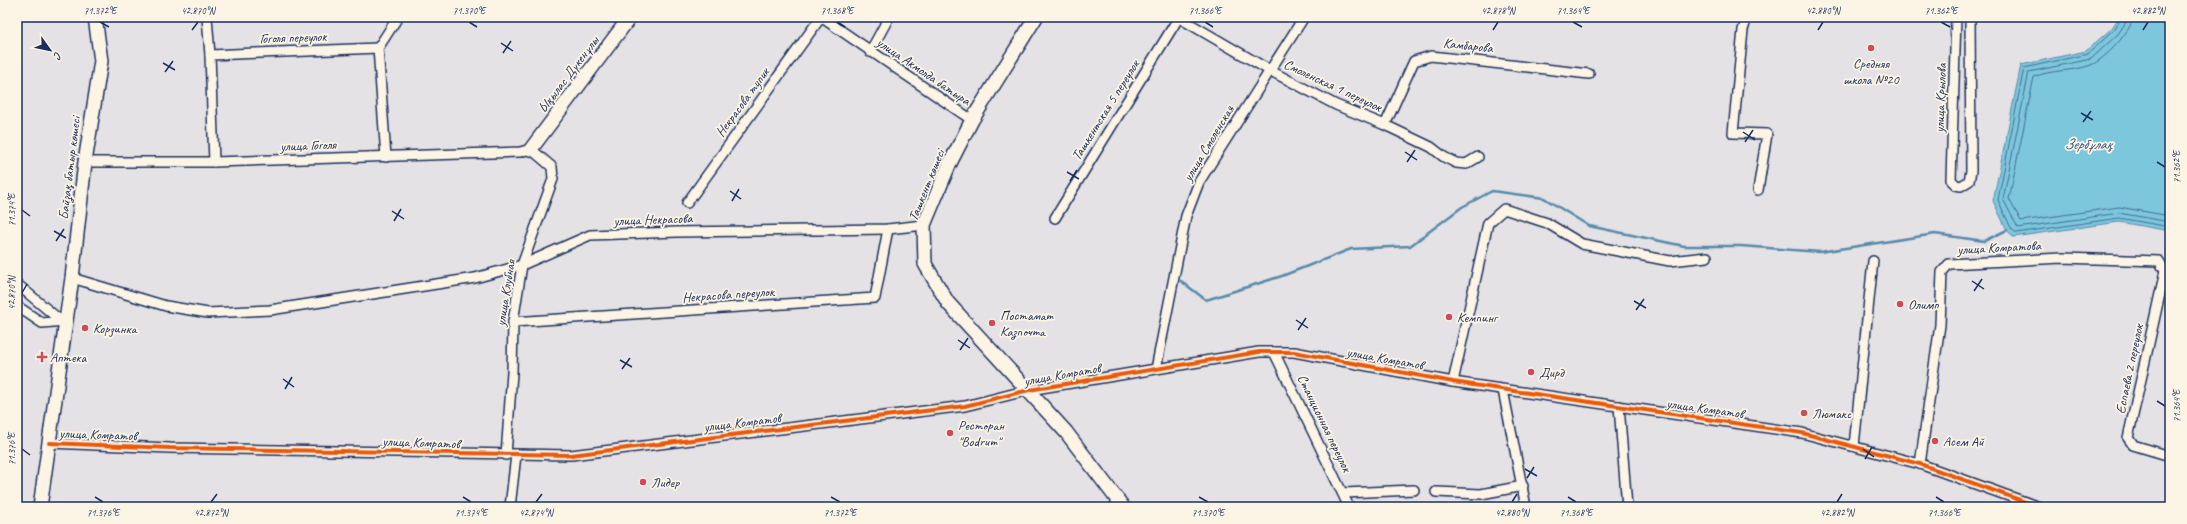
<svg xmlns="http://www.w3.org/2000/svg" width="2187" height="524" font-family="Caveat,sans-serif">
<rect width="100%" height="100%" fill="#e4e2e5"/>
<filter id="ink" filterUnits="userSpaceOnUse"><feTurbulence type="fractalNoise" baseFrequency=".025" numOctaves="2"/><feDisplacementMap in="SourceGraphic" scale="8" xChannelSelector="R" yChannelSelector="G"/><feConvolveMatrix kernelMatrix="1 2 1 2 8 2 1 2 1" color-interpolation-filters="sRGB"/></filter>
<g filter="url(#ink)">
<path fill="#7dc7dd" stroke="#568aaa" d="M2119,17h51v214l-51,-9 -106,15 -6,-7 -14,-29 28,-136 65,-14 26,-23z"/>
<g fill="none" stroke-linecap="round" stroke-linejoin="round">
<g stroke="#426c91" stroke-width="1">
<path d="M2122,17l-8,13 -26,24 -64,14 -26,132 13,28 5,5 103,-15 51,9"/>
<path d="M2127,17l-1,5 -8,12 -27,25 -62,13 -26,127 15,29 101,-15 51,9"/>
<path d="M2133,17c-1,14 -29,43 -42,48 -18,7 -39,4 -57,12l-25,122 12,22 98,-14 51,9"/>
</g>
<path stroke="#568aaa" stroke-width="2.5" d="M1181,281l25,19 76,-24 69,-27 59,-3 52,-39 30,-16 52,7 45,28 95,20h57l79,6 115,-18 49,7 23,-11"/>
<defs>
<g id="street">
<path d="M207,17l3,38 4,107"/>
<path d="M821,17l151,103"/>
<path d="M1178,17l91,53 67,35 49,20 46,22 13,10 12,6 10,1 12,-7"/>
<path d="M1747,17l-4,13 -10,103 34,1 -9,56"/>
<path d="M1956,17l-5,163 5,5 5,1 8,-5 2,-10 -1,-154"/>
<path d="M870,52l19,-35"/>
<path d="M210,55l168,-7"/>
<path d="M1385,125l29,-64 17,-5 158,18"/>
<path d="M386,157l-8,-109 20,-31"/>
<path d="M85,162h129l306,-10 11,-3 21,18 1,12 -31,86 -9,57 -1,51 -6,82"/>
<path d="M687,203l134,-186"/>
<path d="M1055,218l124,-201"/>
<path d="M72,278l94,28 42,7 62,-3 205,-32 47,-13 68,-30 87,-3 211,-3 36,-4"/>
<path d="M17,284l44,37"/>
<path d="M17,306l25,17 23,-2"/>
<path d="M513,322l362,-24 13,-69"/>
<path d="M1274,352l75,155"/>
<path d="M1156,369l30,-153 13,-34 105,-165"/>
<path d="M1453,382l35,-159 16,-14 43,14 35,21 88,17 37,-4"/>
<path d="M1503,390l23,117"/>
<path d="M1619,406l8,101"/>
<path d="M49,443l121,5 401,7 394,-49 64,-16 230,-38h35l159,30 349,51 118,31 119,43"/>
<path d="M1854,446l19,-185"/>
<path d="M1920,464l20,-139 2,-53 7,-8 113,-6 97,3 6,10 -37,167 5,7 37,11"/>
<path d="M1436,492l45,2 42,-8"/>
<path d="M1344,493l70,-3"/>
<path d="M510,507l6,-52"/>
</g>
<g id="secondary">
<path d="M1036,17l-64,103 -23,45 -25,60 1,39 23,39 118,129 57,75"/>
<path d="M531,149l99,-132"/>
<path d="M40,507l32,-229 13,-116 16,-101 -6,-44"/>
</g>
</defs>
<use href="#street" stroke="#1b2f5e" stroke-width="12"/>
<use href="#secondary" stroke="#1b2f5e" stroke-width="16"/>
<use href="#street" stroke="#fcf5e5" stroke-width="9"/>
<use href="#secondary" stroke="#fcf5e5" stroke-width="13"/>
<defs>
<path id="cycleway" d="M49,443l121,5 401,7 394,-49 64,-16 230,-38h35l159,30 349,51 118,31 119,43"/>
</defs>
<use href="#cycleway" stroke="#fcf5e5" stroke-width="6"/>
<use href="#cycleway" stroke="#e8590c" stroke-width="4"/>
</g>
</g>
<path fill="none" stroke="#1b2f5e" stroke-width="1.5" d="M100,22l9,5M469,22l8,5M837,22l8,5M1205,22l8,5M1573,22l9,5M1941,22l9,5M192,30l6,-8M1493,30l5,-8M1818,30l5,-8M2143,30l5,-8M501,43l12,8M503,53l8,-12M163,63l12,7M165,72l8,-11M2081,113l12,7M2083,122l8,-11M1743,132l12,8M1745,142l8,-12M1405,152l12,8M1407,162l8,-12M2157,162l8,5M1067,172l12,7M1070,181l7,-11M730,191l11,8M732,201l7,-12M22,210l8,6M392,211l12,8M394,221l7,-12M54,231l12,7M56,241l8,-12M1972,281l12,8M1974,291l8,-12M22,293l5,-9M1634,301l12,7M1636,310l8,-11M1296,320l12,8M1298,330l8,-12M958,340l12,8M960,350l8,-12M620,360l12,7M622,369l8,-11M283,379l11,8M285,389l7,-12M2157,401l8,5M22,449l8,6M1863,449l11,8M1865,459l7,-12M1525,469l12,7M1527,478l7,-11M95,497l8,5M463,497l8,5M831,497l9,5M1199,497l9,5M1568,497l8,5M1936,497l8,5M211,502l6,-8M536,502l6,-8M1512,502l5,-8M1837,502l5,-8"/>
<g fill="#d1495b" stroke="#fcf5e5" stroke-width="1.5">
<circle cx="1871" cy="48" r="4"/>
<circle cx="1900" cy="304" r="4"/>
<circle cx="1449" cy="317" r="4"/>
<circle cx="992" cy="323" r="4"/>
<circle cx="85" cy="328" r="4"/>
<path d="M40 351h4v4h4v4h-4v4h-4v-4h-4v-4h4z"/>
<circle cx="1531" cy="372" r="4"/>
<circle cx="1804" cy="413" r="4"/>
<circle cx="950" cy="433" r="4"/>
<circle cx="1935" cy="441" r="4"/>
<circle cx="643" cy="482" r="4"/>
</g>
<g text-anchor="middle" stroke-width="3.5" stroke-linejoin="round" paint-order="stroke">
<g font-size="14" fill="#1b2f5e" stroke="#fcf5e5">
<text transform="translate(293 37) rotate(-2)" y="5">Гоголя переулок</text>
<text transform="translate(1468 45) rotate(6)" y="5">Камбарова</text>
<text transform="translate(924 71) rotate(34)" y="5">улица Акмолда батыра</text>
<text transform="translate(568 74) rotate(-53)" y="5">Ықылас Дүкенұлы</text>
<text transform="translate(1333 85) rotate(25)" y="5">Смоленская 1 переулок</text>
<text transform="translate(1940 98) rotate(-88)" y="5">улица Крылова</text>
<text transform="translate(742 102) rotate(-54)" y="5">Некрасова тупик</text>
<text transform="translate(1105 110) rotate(-58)" y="5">Ташкентская 5 переулок</text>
<text transform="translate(1208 143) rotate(-59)" y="5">улица Смоленская</text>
<text transform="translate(308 145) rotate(-2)" y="5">улица Гоголя</text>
<text transform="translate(69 168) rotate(-83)" y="5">Байзақ батыр көшесі</text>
<text transform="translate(926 185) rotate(-68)" y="5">Ташкент көшесі</text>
<text transform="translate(653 219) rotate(-2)" y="5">улица Некрасова</text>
<text transform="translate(1999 247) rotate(-3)" y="5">улица Комратова</text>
<text transform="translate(505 293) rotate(-81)" y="5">улица Клубная</text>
<text transform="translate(728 294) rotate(-4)" y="5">Некрасова переулок</text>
<text transform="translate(1385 358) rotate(10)" y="5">улица Комратов</text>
<text transform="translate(2129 369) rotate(-78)" y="5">Еспаева 2 переулок</text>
<text transform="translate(1062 374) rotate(-10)" y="5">улица Комратов</text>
<text transform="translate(1705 408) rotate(8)" y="5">улица Комратов</text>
<text transform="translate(742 422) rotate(-7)" y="5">улица Комратов</text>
<text transform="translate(1325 423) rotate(64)" y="5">Станционная переулок</text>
<text transform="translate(98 434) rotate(2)" y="5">улица Комратов</text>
<text transform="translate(421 442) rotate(2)" y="5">улица Комратов</text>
</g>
<g font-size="14" fill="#1b2f5e" stroke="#fcf5e5" text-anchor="start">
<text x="1871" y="68" text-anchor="middle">Средняя<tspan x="1871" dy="16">школа №20</tspan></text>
<text x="1908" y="309">Олимп</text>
<text x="1000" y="320">Постамат<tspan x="1000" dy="16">Казпочта</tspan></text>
<text x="1457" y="322">Кемпинг</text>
<text x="93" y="333">Корзинка</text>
<text x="50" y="362">Аптека</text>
<text x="1539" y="377">Дирд</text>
<text x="1812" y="418">Люмакс</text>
<text x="958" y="430">Ресторан<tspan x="958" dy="16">"Bodrum"</tspan></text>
<text x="1943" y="446">Асем Ай</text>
<text x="651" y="487">Лидер</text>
</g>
<g font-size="15" font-style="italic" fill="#34557e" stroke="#fcf5e5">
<text x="2088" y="149">Зербұлақ</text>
</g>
</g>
<rect width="2187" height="524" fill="none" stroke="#fcf5e5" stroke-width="44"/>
<g transform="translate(50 50) rotate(123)" stroke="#fcf5e5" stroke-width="3" paint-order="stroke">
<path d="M0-3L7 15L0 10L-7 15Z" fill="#1b2f5e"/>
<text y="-6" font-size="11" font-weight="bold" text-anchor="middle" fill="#1b2f5e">С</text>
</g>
<rect x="22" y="22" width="2143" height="480" fill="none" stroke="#1b2f5e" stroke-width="1.5"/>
<g font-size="10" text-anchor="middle" fill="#1b2f5e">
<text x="100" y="14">71.372°E</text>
<text x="198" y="14">42.870°N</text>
<text x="469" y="14">71.370°E</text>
<text x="837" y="14">71.368°E</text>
<text x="1205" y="14">71.366°E</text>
<text x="1498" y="14">42.878°N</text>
<text x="1573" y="14">71.364°E</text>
<text x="1823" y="14">42.880°N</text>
<text x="1941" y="14">71.362°E</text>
<text x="2148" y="14">42.882°N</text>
<text transform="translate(2176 167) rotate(-90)" y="4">71.362°E</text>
<text transform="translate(11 210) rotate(-90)" y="4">71.374°E</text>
<text transform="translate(11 293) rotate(-90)" y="4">42.870°N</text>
<text transform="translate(2176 406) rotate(-90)" y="4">71.364°E</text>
<text transform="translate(11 449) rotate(-90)" y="4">71.376°E</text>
<text x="103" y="516">71.376°E</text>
<text x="211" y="516">42.872°N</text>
<text x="471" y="516">71.374°E</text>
<text x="536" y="516">42.874°N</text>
<text x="840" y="516">71.372°E</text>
<text x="1208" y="516">71.370°E</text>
<text x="1512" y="516">42.880°N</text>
<text x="1576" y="516">71.368°E</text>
<text x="1837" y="516">42.882°N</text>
<text x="1944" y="516">71.366°E</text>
</g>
</svg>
